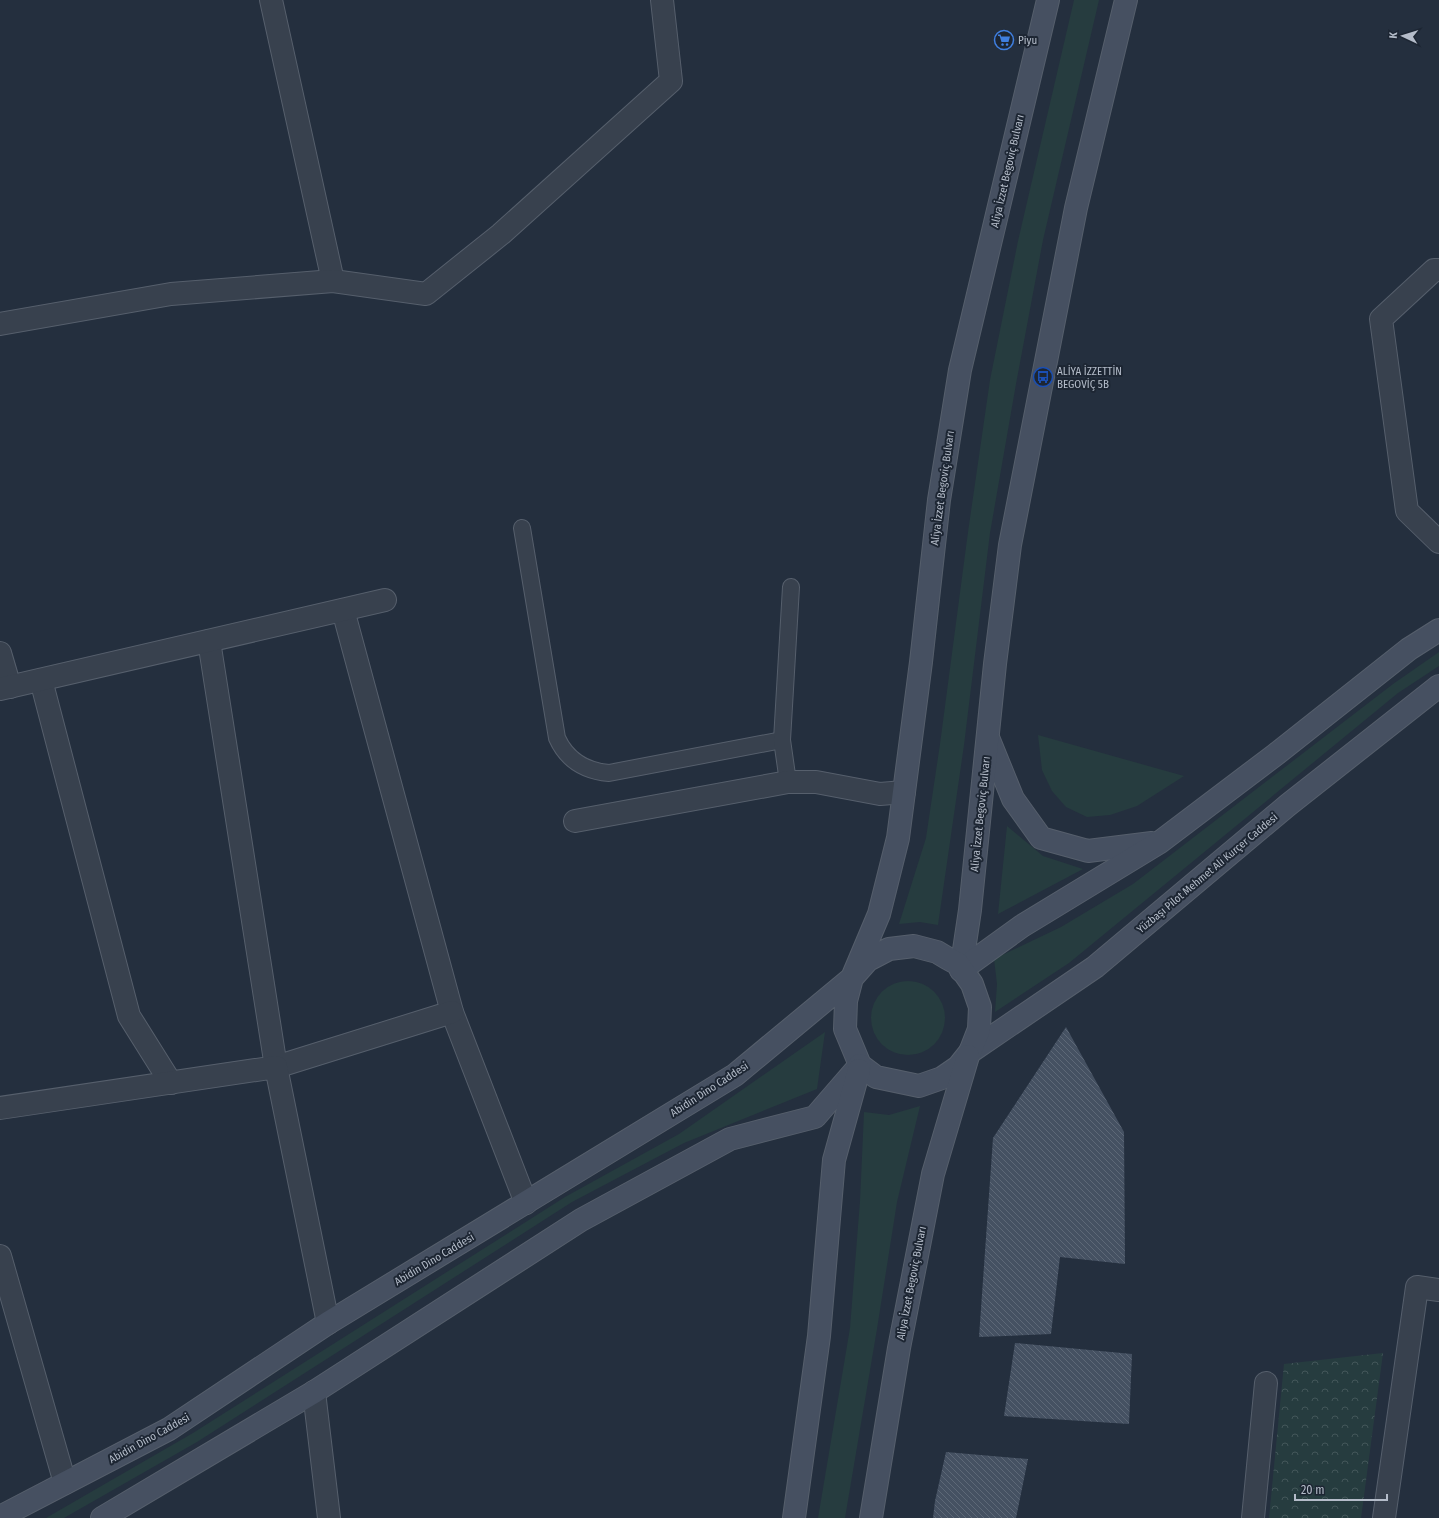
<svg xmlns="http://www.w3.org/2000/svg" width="1439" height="1518" font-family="'Fira Sans Condensed',sans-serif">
<defs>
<pattern id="park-crowns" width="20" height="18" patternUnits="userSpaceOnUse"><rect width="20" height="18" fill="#263c3f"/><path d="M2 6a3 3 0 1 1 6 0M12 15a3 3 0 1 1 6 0" fill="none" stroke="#435659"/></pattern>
<pattern id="building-back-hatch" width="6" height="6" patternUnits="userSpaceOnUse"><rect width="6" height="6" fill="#455162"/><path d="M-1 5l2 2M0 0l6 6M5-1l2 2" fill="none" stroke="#5d6877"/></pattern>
</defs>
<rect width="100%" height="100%" fill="#242f3e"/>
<g fill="#263c3f">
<path d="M1074,0h25l-56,240 -27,144 -26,149 -26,212 -26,180 -18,-3 -21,2 27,-86 14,-94 28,-212 22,-152 28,-139z"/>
<path d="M1439,652v14l-41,27 -329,270 -74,49 2,-28 -3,-25 67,-32 72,-43 260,-200z"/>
<path d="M1038,735l146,41 -47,30 -27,9 -23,2 -21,-10 -14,-16 -10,-21z"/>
<path d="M1007,826l36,30 40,13 -85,45z"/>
<circle cx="908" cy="1018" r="37"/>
<path d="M825,1032l-8,57 -133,54 -112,59 -375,240 -133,76h-18l147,-85 372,-236 114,-63z"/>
<path d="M920,1106l-23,96 -20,127 -32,189h-27l32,-190 10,-127 4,-89 25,3z"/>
</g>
<path fill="url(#park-crowns)" d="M1383,1353l-22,165h-92l15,-154z"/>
<g fill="url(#building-back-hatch)">
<path d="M1066,1027l58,105 1,132 -65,-7 -9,77 -72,3 14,-199z"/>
<path d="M1015,1343l117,11 -3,70 -125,-8z"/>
<path d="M946,1452l82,7 -12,59h-83l2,-17z"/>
</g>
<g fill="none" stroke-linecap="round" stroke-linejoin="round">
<defs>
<g id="lane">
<path d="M522,528l35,210c10,22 28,33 52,35l173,-33"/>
<path d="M788,782l-6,-42 9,-153"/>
</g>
<g id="street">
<path d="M271,0l62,281"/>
<path d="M1439,270h-5l-53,49 26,192 32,31"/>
<path d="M0,324l171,-30 162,-13 93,13 75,-60 170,-153 -9,-81"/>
<path d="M343,610l109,402 74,191"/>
<path d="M209,641l67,426 176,-55"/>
<path d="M0,653l10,34"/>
<path d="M41,680l88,336 42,67"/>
<path d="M0,689l385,-89"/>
<path d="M575,821l213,-39h28l64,12 24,-2"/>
<path d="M0,1108l276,-41 52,256"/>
<path d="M0,1256l65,227"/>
<path d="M314,1392l15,126"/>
<path d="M1253,1518l13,-135"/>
<path d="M1384,1518l33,-231 22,3"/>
</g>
<g id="secondary">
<path d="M989,740l24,59 28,39 47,13 64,-8"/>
<path d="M961,970l9,-60 25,-246 15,-119 66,-337 50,-208"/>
<path d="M961,970l61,-44 138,-84 115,-87 134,-106 30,-19"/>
<path d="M970,1052l125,-85 193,-162 151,-119"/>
<path d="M0,1517l169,-88 159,-106 407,-248 117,-97 16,-18 21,-11 25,-3 23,6 10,6 11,6 14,20 8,23 -1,22 -9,23 -12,15 -16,11 -23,8 -43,-9 -16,-12 -15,-36 1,-28 6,-23 27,-64 19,-76 23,-176 18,-162 21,-130 88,-370"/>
<path d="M102,1518l212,-126 267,-172 149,-81 85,-22 45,-52"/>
<path d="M794,1518l25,-182 15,-176 25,-90"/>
<path d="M871,1518l28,-170 34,-174 35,-118"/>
</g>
</defs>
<use href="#lane" stroke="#565f6c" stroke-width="18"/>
<use href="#street" stroke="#565f6c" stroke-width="24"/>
<use href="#secondary" stroke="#565f6c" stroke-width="24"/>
<use href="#lane" stroke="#38414e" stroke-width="16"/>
<use href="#street" stroke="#38414e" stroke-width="22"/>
<use href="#secondary" stroke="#465061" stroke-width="22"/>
</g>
<defs>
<symbol id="supermarket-ring" viewBox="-11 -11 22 22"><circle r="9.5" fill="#1d2633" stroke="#3f7fe0" stroke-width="1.5"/><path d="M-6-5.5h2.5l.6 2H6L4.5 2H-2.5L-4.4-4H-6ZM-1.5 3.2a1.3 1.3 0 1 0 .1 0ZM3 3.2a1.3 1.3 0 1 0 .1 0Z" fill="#3f7fe0"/></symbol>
<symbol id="bus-ring" viewBox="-11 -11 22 22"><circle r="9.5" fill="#1d2633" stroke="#1a4fb4" stroke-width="1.5"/><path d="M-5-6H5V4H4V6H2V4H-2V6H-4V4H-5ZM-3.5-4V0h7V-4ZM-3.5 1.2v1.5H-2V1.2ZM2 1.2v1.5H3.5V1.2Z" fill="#1a4fb4"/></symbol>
</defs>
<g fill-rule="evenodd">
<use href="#supermarket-ring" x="993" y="29" width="22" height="22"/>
<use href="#bus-ring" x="1032" y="366" width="22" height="22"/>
</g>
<g text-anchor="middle" stroke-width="4" stroke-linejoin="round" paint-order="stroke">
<g font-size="11" fill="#b4bcc9" stroke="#1d2633" text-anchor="start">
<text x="1018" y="44">Piyu</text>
<text x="1057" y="375">ALİYA İZZETTİN<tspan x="1057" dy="13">BEGOVİÇ 5B</tspan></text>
</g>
<g font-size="11" fill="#b4bcc9" stroke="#1d2633">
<text transform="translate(1007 171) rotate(-77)" y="4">Aliya İzzet Begoviç Bulvarı</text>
<text transform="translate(942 488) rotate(-82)" y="4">Aliya İzzet Begoviç Bulvarı</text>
<text transform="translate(980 814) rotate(-84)" y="4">Aliya İzzet Begoviç Bulvarı</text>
<text transform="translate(1207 873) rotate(-40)" y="4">Yüzbaşı Pilot Mehmet Ali Kurçer Caddesi</text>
<text transform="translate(709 1089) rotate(-33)" y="4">Abidin Dino Caddesi</text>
<text transform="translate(434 1259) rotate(-31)" y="4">Abidin Dino Caddesi</text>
<text transform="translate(911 1283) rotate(-79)" y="4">Aliya İzzet Begoviç Bulvarı</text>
<text transform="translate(149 1438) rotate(-29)" y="4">Abidin Dino Caddesi</text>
</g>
</g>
<g transform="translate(1403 36) rotate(274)" stroke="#1d2633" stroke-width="3" paint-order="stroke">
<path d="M0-3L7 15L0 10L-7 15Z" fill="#b4bcc9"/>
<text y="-6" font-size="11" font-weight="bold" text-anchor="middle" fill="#b4bcc9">K</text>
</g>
<path d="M1295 1494v6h92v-6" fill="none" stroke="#b4bcc9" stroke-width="2"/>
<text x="1301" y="1494" font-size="12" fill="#b4bcc9" stroke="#1d2633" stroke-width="3" paint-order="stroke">20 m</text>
</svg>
